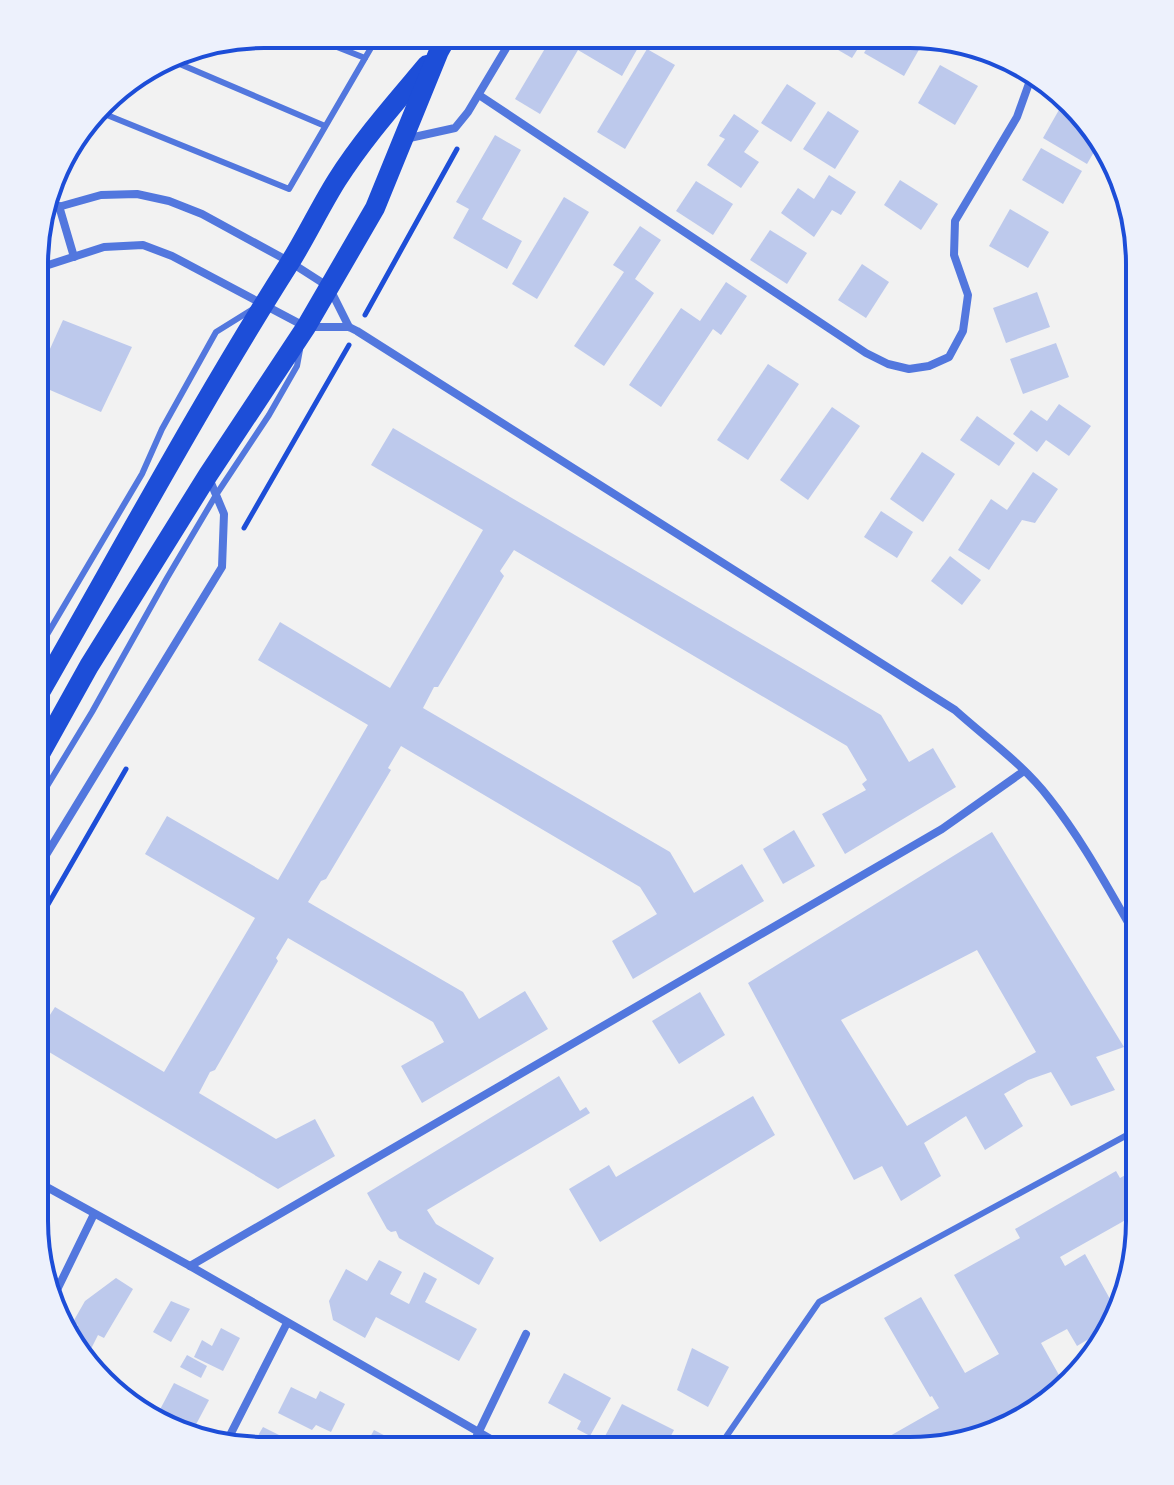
<svg xmlns="http://www.w3.org/2000/svg" width="1174" height="1485" font-family="'Open Sans',sans-serif">
<rect width="100%" height="100%" fill="#f2f2f2"/>
<g fill="#bdc9ec" fill-rule="evenodd">
<path d="M553,35h4l12,7 5,-7h46l19,11 -17,30 -44,-26 -38,64 -25,-15z"/>
<path d="M814,36h52l-14,22z"/>
<path d="M874,36h45l6,3 -21,37 -40,-23z"/>
<path d="M647,49l28,16 -50,84 -28,-17z"/>
<path d="M940,65l38,21 -23,39 -37,-22z"/>
<path d="M787,84l29,19 -25,39 -30,-19z"/>
<path d="M1064,101l37,39 -14,24 -44,-26z"/>
<path d="M828,111l31,20 -24,38 -32,-20z"/>
<path d="M734,114l25,17 -15,21 15,10 -18,26 -34,-23 18,-26 -6,-3z"/>
<path d="M495,135l26,15 -39,69 40,22 -15,28 -54,-31 16,-29 -13,-7z"/>
<path d="M1041,148l41,23 -19,33 -41,-24z"/>
<path d="M829,175l27,17 -15,23 -9,-5 -18,27 -33,-24 17,-25 16,11z"/>
<path d="M900,180l38,24 -17,26 -37,-25z"/>
<path d="M696,181l37,23 -20,31 -37,-24z"/>
<path d="M564,197l25,15 -52,87 -25,-15z"/>
<path d="M1010,209l39,23 -21,36 -39,-22z"/>
<path d="M640,226l21,14 -26,39 19,14 -50,73 -30,-20 50,-74 -11,-7z"/>
<path d="M770,230l37,23 -20,31 -37,-24z"/>
<path d="M862,264l27,18 -23,36 -28,-18z"/>
<path d="M726,282l21,14 -26,39 -8,-6 -52,78 -32,-22 52,-77 19,13z"/>
<path d="M1037,292l13,35 -44,16 -13,-35z"/>
<path d="M63,320l69,27 -31,65 -65,-28v-4z"/>
<path d="M1056,343l13,34 -46,17 -13,-35z"/>
<path d="M768,364l31,20 -51,76 -31,-20z"/>
<path d="M1059,404l32,22 -22,30 -23,-16 -9,12 -24,-18 18,-24 16,11z"/>
<path d="M832,407l28,19 -52,74 -28,-20z"/>
<path d="M977,416l38,27 -16,23 -39,-26z"/>
<path d="M393,428l488,287 28,47 24,-14 23,39 -111,67 -23,-40 44,-24 -4,-6 5,-4 -20,-34 -333,-196 -14,21 4,5 -66,111h-4l-11,21 247,144 24,41 48,-29 22,37 -131,78 -21,-38 45,-27 -17,-27 -239,-141 -13,22 3,2 -65,109 -5,2 -13,21 155,90 16,27 46,-28 23,38 -126,74 -21,-37 43,-24 -11,-20 -145,-84 -12,20 2,3 -63,109 -5,2 -11,21 77,46 39,-20 20,37 -57,33 -244,-146v-3l21,-33 109,65 91,-154 -110,-64 22,-38 111,64 90,-155 -110,-65 22,-38 110,66 93,-158 -112,-65z"/>
<path d="M922,452l33,22 -32,48 -33,-23z"/>
<path d="M1033,472l25,17 -23,34 -13,-3 -33,50 -31,-20 33,-51 16,11z"/>
<path d="M881,511l32,21 -16,26 -33,-21z"/>
<path d="M950,556l31,24 -19,25 -31,-24z"/>
<path d="M794,830l21,36 -32,18 -20,-35z"/>
<path d="M992,832l132,215 -28,10 19,33 -44,16 -20,-34 -23,8 -24,14 19,32 -38,24 -19,-34 -42,27 17,33 -40,25 -19,-35 -28,14 -106,-197zM977,950l59,102 -129,74 -66,-106z"/>
<path d="M700,992l25,43 -46,29 -27,-43z"/>
<path d="M559,1076l21,35 6,-4 4,6 -163,97 9,14 58,34 -15,27 -80,-47 -3,-7 -5,1 -4,-3 -20,-36z"/>
<path d="M753,1096l22,39 -175,107 -31,-53 40,-24 7,12z"/>
<path d="M1140,1167l-1,40 -3,2 2,4 -78,44 5,9 20,-12 30,54 -6,19 -32,19 -10,-17 -26,14 23,41 -86,51 -53,16h-48l-3,-6 65,-37 -7,-12 -2,1 -46,-79 37,-21 44,76 34,-19 -45,-79 66,-37 -5,-9 101,-58 4,7z"/>
<path d="M379,1260l23,12 -12,22 19,10 15,-32 13,7 -12,23 52,27 -18,32 -83,-44 -11,21 -32,-18 -4,-19 17,-32 21,12z"/>
<path d="M116,1278l17,11 -29,49 -6,-3 -12,24 -17,-18 9,-16 -5,-3 12,-21z"/>
<path d="M171,1301l19,8 -19,33 -18,-10z"/>
<path d="M221,1328l19,10 -17,33 -29,-14 8,-17 10,6z"/>
<path d="M692,1348l37,19 -21,40 -31,-17z"/>
<path d="M187,1355l20,11 -6,12 -21,-11z"/>
<path d="M564,1373l47,25 -21,38 -13,-7 4,-8 -33,-18z"/>
<path d="M174,1383l35,17 -17,32 -37,-13z"/>
<path d="M291,1387l25,12 4,-8 25,13 -14,28 -15,-7 -4,5 -34,-17z"/>
<path d="M622,1404l52,26 -11,21h-41l-19,-11z"/>
<path d="M263,1427l46,23h-36l1,-1 -18,-10z"/>
<path d="M374,1430l29,15 -3,5h-37z"/>
</g>
<g fill="none" stroke-linecap="round" stroke-linejoin="round">
<g stroke="#1d4ed8" stroke-width="5">
<path d="M365,315l92,-166"/>
<path d="M244,528l105,-183"/>
<path d="M1140,818l-4,-5 -6,-50 10,-20"/>
<path d="M35,927l91,-158"/>
</g>
<g stroke="#5277de" stroke-width="6">
<path d="M304,34l61,24"/>
<path d="M168,59l157,67"/>
<path d="M121,86l-14,29 182,74 90,-155"/>
<path d="M35,655l107,-181 20,-45 54,-97 37,-23"/>
<path d="M35,806l57,-94 75,-134 49,-83 53,-80 28,-49 3,-16"/>
<path d="M719,1447l100,-145 321,-174"/>
</g>
<g stroke="#5277de" stroke-width="8">
<path d="M479,95l387,258 22,11 21,5 20,-3 20,-9 14,-26 5,-36 -14,-40 1,-34 62,-104 15,-42v-5"/>
<path d="M405,139l50,-11 13,-16 46,-77"/>
<path d="M59,206l15,51"/>
<path d="M44,211l57,-16 36,-1 32,7 33,13 88,48 39,25 20,40"/>
<path d="M36,269l68,-22 39,-2 29,11 134,71h43l8,4 598,379c31,28 68,54 94,88 35,44 62,96 91,145"/>
<path d="M35,873l187,-306 2,-53 -15,-36"/>
<path d="M34,1180l156,86 320,184"/>
<path d="M190,1266l752,-437 82,-58"/>
<path d="M54,1296l40,-82"/>
<path d="M226,1443l61,-120"/>
<path d="M470,1450l56,-116"/>
<path d="M717,1451l2,-4"/>
</g>
<g stroke="#1d4ed8" stroke-width="20">
<path d="M35,701c84,-146 164,-295 254,-437 17,-27 31,-57 48,-84 26,-41 59,-78 90,-115"/>
<path d="M35,763l54,-97 119,-191 98,-148 69,-119 64,-157 9,-16"/>
</g>
</g>
<path d="M0 0H1174V1485H0ZM264 48H910A216 216 0 0 1 1126 264V1221A216 216 0 0 1 910 1437H264A216 216 0 0 1 48 1221V264A216 216 0 0 1 264 48Z" fill="#edf1fc" fill-rule="evenodd"/>
<path fill="none" stroke="#1d4ed8" stroke-width="4" d="M264 48H910A216 216 0 0 1 1126 264V1221A216 216 0 0 1 910 1437H264A216 216 0 0 1 48 1221V264A216 216 0 0 1 264 48Z"/>
</svg>
